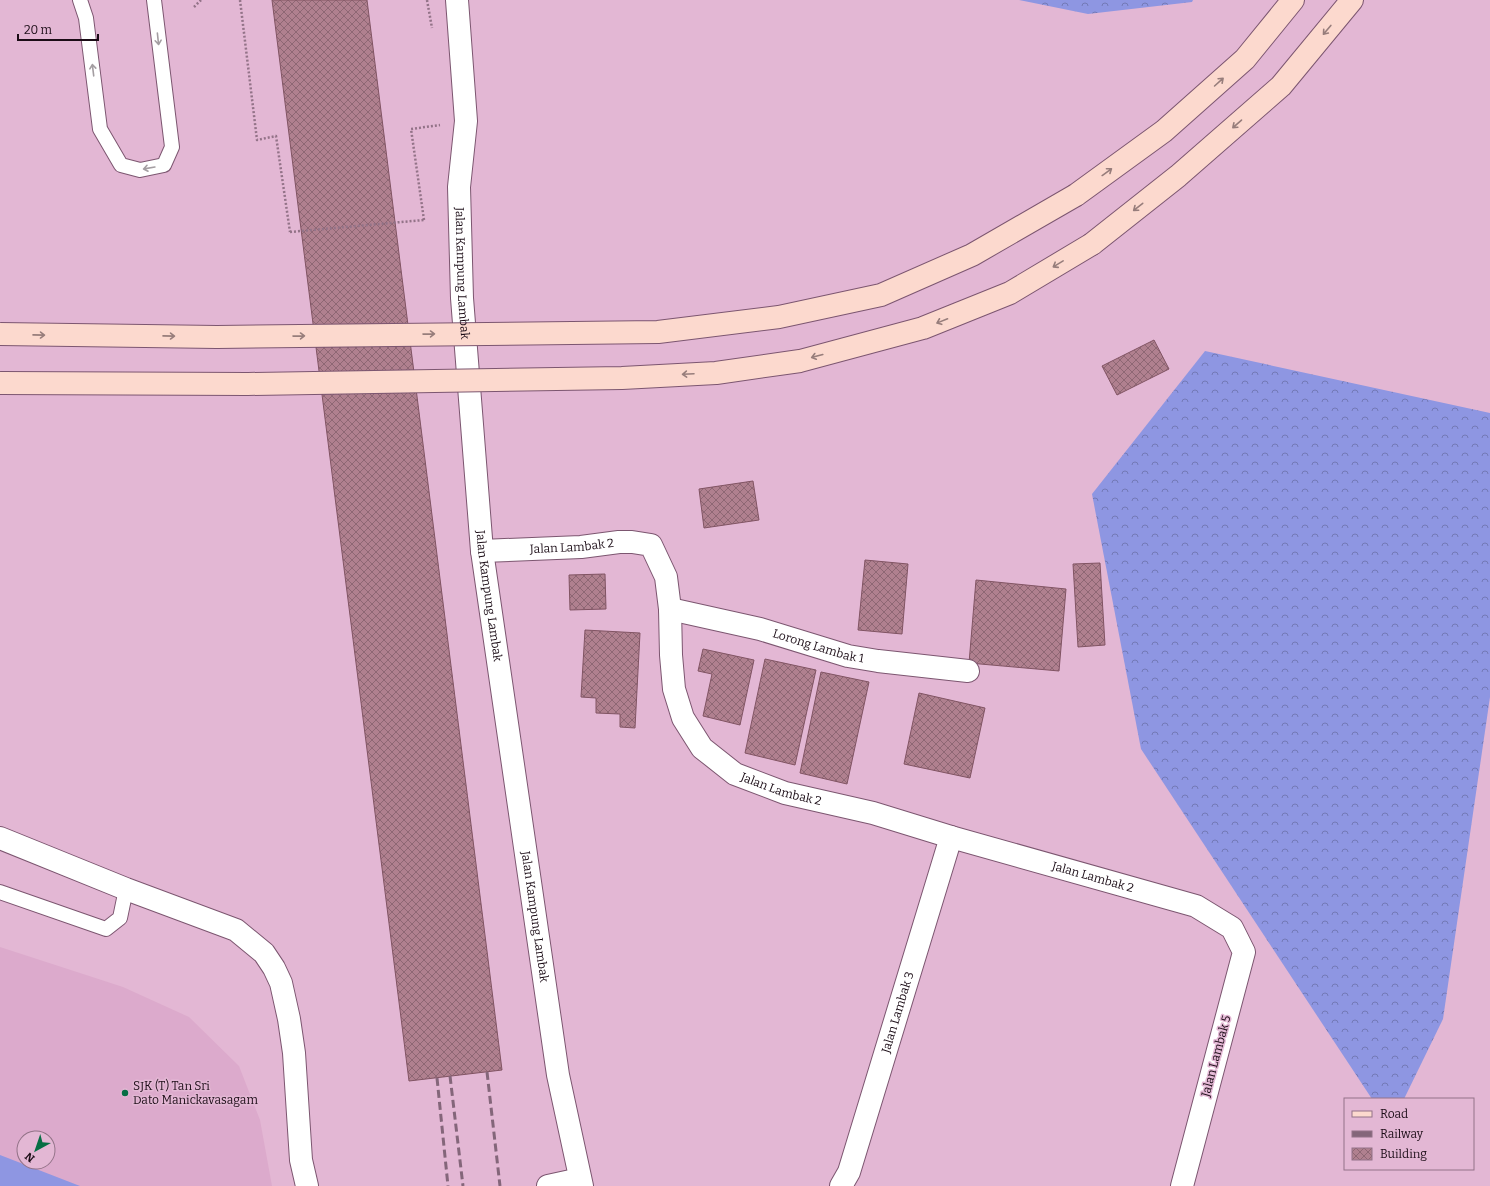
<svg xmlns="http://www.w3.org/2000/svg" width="1490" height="1186" font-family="Bitter,serif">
<defs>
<pattern id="forest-crowns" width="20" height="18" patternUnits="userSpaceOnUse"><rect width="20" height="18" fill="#8e96e2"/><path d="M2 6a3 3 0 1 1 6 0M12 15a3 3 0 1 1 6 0" fill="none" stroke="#7379b6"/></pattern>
<pattern id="building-cross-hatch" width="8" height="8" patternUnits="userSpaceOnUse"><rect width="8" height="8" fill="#b0808f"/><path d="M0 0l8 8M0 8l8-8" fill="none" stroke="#8e6774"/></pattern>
</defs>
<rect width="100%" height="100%" fill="#e3b7d4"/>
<path fill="#dcaacc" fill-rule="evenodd" d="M0,947l123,40 66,30 50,49 21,54 12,66h-272zM24,1138h24v24h-24z"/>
<g fill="url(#forest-crowns)">
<path d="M1019,0h174l-1,2 -104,12z"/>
<path d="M1205,351l285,62v284l-47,322 -39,80h-32l-231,-350 -49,-255z"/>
</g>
<path fill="#8e96e2" d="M0,1155l80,31h-80z"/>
<g fill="url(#building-cross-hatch)" stroke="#815463">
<path d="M272,0h95l135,1070 -93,11z"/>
<path d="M1154,340l15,29 -52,26 -15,-29z"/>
<path d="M753,481l6,39 -55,8 -5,-39z"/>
<path d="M865,560l43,4 -6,70 -44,-4z"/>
<path d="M1100,563l5,82 -27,2 -5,-83z"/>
<path d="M605,574l1,35 -36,1 -1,-35z"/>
<path d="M976,580l90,9 -7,82 -90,-8z"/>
<path d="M585,630l55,3 -5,95 -15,-1v-13l-24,-1v-15l-15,-1z"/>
<path d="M703,649l51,11 -14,65 -37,-9 9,-42 -14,-3z"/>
<path d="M765,659l51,11 -21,95 -50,-12z"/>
<path d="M821,672l48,10 -22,102 -47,-11z"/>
<path d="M919,693l66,15 -15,70 -66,-14z"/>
</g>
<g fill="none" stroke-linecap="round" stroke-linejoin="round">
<defs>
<g id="lane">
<path d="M80,0l6,18 14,111 21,36 19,5 24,-5 8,-18 -18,-147"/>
<path d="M0,892l106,37 14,-11 6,-29"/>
</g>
<g id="street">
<path id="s1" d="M457,0l9,121 -7,66 3,111 20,253 76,524 24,111"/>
<path id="s2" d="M482,551l99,-4 38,-5h13l19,3 15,32 4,32 1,46 3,34 9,29 19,30 33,26 50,19 88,20 78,24 245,69 36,22 12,24 -62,234"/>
<path id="s3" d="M670,609l90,20 88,27 30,5 90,10"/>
<path d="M0,838l126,51 110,41 28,23 10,15 7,15 8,36 5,34 7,107 6,26"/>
<path d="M548,1186l32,-7"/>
<path id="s4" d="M841,1186l8,-14 102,-335"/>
</g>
<g id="secondary">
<path d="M1076,195l88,-64 81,-72 48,-59"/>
<path d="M1092,244l86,-68 103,-90 71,-86"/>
</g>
</defs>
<use href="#lane" stroke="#7c5670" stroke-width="16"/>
<use href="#street" stroke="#7c5670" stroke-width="24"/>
<use href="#secondary" stroke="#7c5670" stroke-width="24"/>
<g stroke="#937388" stroke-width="2.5" stroke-dasharray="2 2" stroke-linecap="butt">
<path d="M240,0l17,140 19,-4 14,96"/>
<path d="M427,0l5,28"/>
<path d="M194,7l7,-7"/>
<path d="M424,220l-13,-91 29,-4"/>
</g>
<use href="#lane" stroke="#fff" stroke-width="14"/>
<use href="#street" stroke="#fff" stroke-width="22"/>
<use href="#secondary" stroke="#fcd9ce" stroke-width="22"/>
<g stroke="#84667a" stroke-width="3" stroke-dasharray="8 4" stroke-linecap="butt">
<path d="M487,1072l13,114"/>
<path d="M450,1076l13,110"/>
<path d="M437,1078l11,108"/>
</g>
<defs>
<g id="secondary-bridge">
<path d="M0,334l217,3 441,-5 121,-15 102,-22 91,-40 104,-60"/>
<path d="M0,383l248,1 374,-6 94,-5 84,-12 123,-33 87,-35 82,-49"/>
</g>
</defs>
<use href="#secondary-bridge" stroke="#7c5670" stroke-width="24" stroke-linecap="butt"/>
<path stroke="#937388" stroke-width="2.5" stroke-dasharray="2 2" stroke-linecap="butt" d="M290,232l134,-12"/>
<use href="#secondary-bridge" stroke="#fcd9ce" stroke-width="22"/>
</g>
<defs><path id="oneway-shaft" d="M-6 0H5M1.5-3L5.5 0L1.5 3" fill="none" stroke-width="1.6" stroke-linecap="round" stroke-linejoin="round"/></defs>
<g stroke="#977d7b">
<use href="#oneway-shaft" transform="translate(1327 30) rotate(130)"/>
<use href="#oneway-shaft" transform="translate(1219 82) rotate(-42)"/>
<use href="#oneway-shaft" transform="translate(1237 124) rotate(139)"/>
<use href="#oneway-shaft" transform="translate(1107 172) rotate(-36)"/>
<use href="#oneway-shaft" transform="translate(1138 207) rotate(142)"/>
<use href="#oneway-shaft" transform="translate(1058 264) rotate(149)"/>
<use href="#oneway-shaft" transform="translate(942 321) rotate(158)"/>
<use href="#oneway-shaft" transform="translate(429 334) rotate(-1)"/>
<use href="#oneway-shaft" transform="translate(39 335) rotate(1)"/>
<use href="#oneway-shaft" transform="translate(169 336) rotate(1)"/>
<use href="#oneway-shaft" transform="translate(299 336) rotate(-1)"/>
<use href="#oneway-shaft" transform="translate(817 356) rotate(165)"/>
<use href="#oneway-shaft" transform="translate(688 374) rotate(177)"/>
</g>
<g stroke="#a49ea2">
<use href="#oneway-shaft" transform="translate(158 39) rotate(84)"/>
<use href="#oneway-shaft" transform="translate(93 70) rotate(-97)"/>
<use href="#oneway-shaft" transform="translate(149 168) rotate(170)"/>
</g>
<circle fill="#066e44" stroke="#e3b7d4" stroke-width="1.5" cx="125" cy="1093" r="4"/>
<g text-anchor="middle" stroke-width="3" stroke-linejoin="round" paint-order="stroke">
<g font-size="12" fill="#1b0c16" stroke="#e3b7d4">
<text dy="4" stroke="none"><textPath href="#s1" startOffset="274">Jalan Kampung Lambak</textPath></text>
<text dy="4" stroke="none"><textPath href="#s2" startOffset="90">Jalan Lambak 2</textPath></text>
<text dy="4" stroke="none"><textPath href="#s1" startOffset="598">Jalan Kampung Lambak</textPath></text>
<text dy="4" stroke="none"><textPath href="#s3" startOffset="153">Lorong Lambak 1</textPath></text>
<text dy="4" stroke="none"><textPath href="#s2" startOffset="474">Jalan Lambak 2</textPath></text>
<text dy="4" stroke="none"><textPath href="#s2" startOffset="798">Jalan Lambak 2</textPath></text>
<text dy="4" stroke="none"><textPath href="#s1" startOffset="922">Jalan Kampung Lambak</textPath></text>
<text dy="4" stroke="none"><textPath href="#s4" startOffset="183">Jalan Lambak 3</textPath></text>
<text transform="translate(1216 1056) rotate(-75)" y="4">Jalan Lambak 5</text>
</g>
<g font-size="12" fill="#1b0c16" stroke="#e3b7d4" text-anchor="start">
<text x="133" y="1090">SJK (T) Tan Sri<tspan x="133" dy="14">Dato Manickavasagam</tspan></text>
</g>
</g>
<rect x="1344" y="1098" width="130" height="72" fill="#e3b7d4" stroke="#937388"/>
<rect x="1352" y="1111" width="20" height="6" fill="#fcd9ce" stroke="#937388"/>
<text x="1380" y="1118" font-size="12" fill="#1b0c16">Road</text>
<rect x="1352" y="1131" width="20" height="6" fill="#84667a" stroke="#937388"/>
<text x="1380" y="1138" font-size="12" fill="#1b0c16">Railway</text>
<rect x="1352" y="1148" width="20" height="12" fill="url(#building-cross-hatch)" stroke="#937388"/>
<text x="1380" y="1158" font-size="12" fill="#1b0c16">Building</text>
<g transform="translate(36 1150) rotate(220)"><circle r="19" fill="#e3b7d4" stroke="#937388"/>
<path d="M0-3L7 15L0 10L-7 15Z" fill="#066e44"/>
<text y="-6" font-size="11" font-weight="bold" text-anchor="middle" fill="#1b0c16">N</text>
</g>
<path d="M18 34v6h80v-6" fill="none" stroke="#1b0c16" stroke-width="2"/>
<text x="24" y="34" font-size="12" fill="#1b0c16" stroke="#e3b7d4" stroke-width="3" paint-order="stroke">20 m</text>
</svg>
